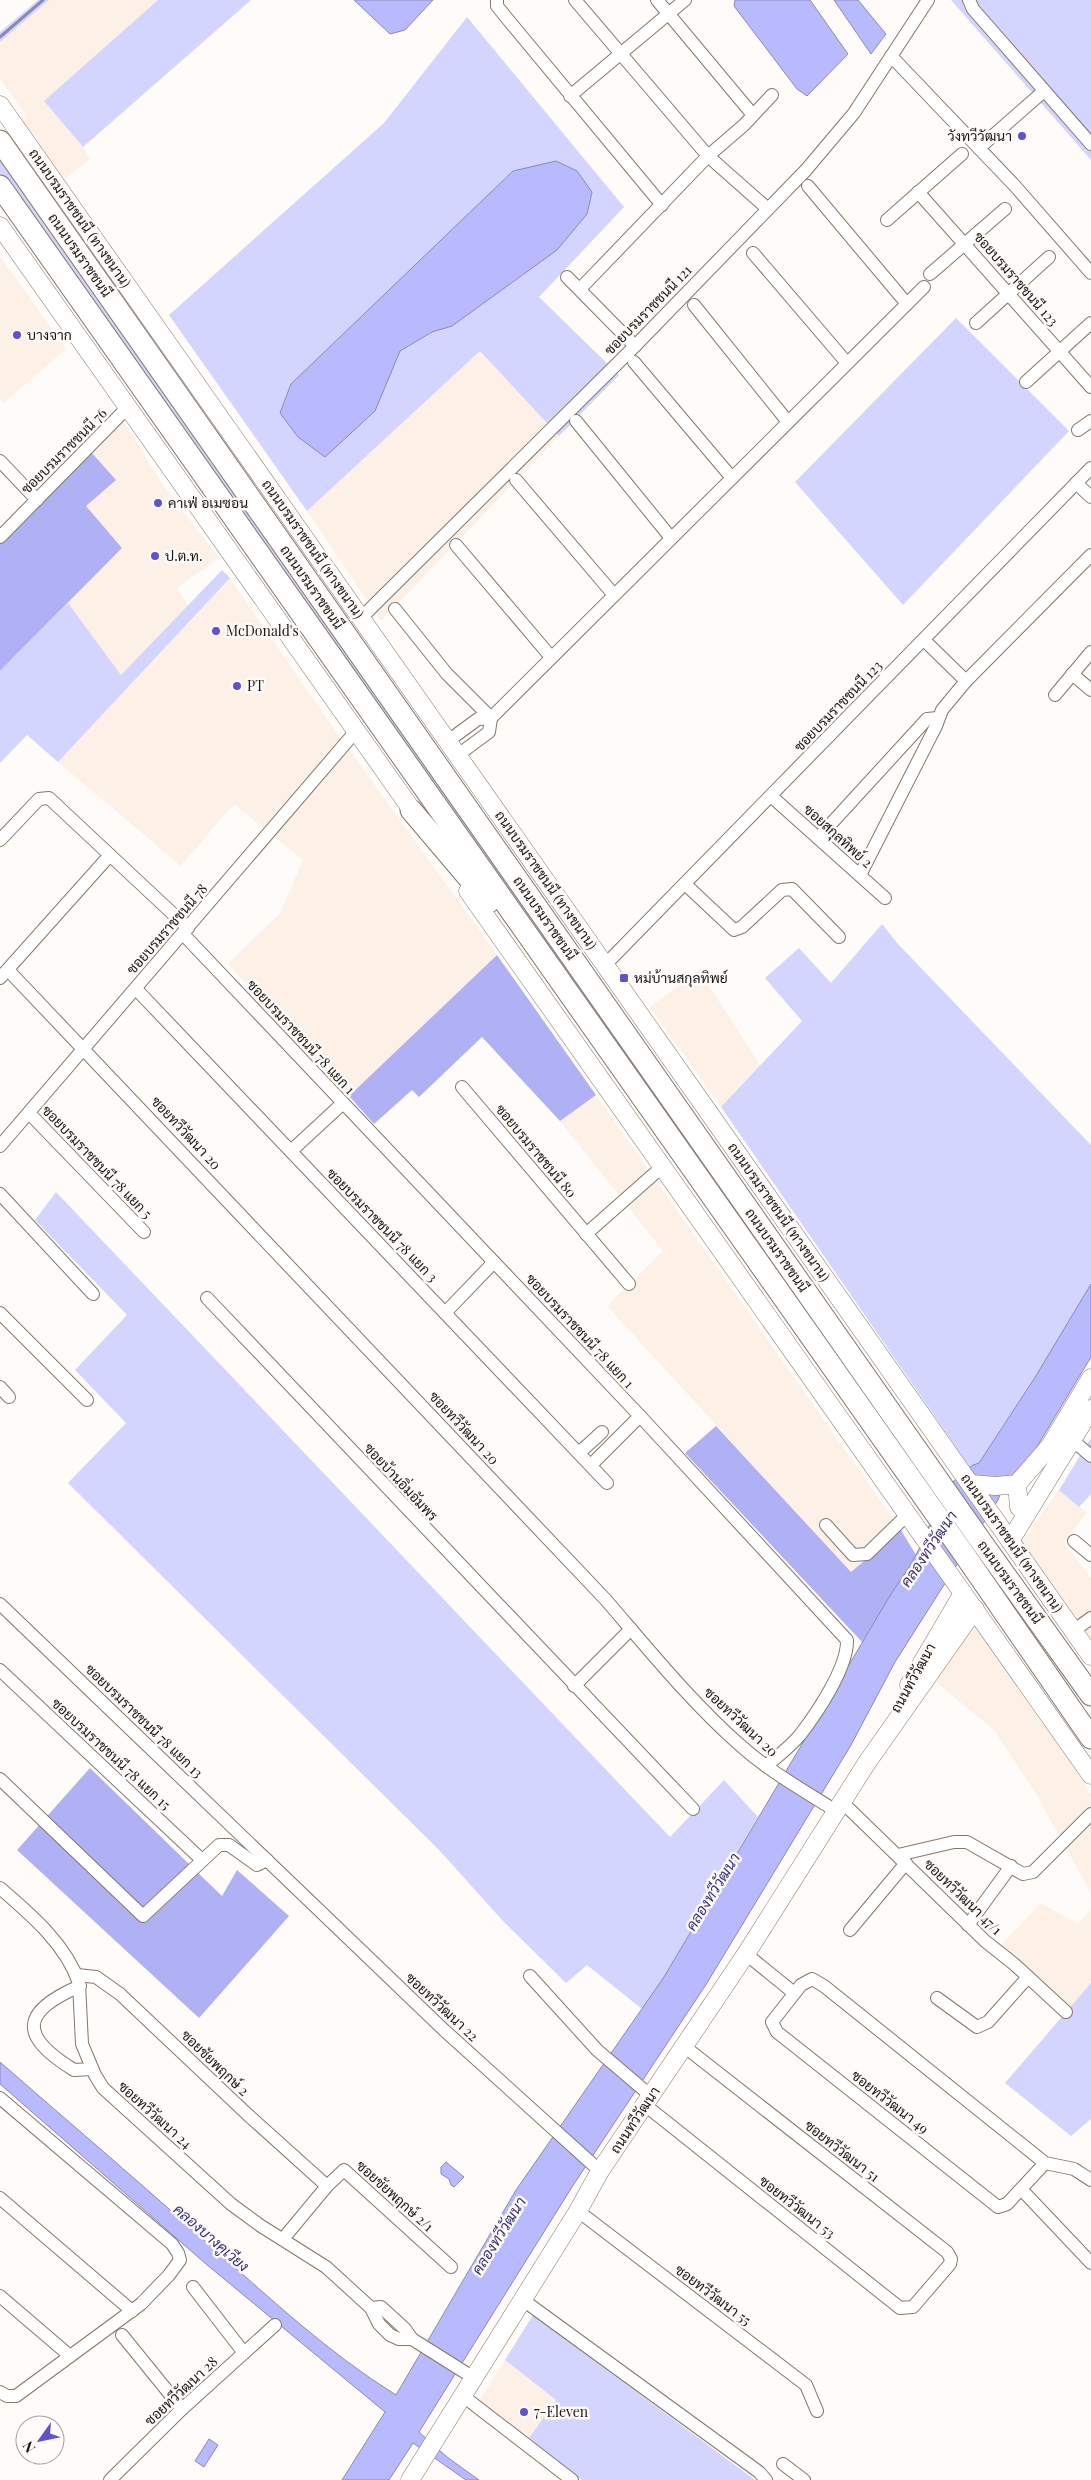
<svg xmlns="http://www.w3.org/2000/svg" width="1091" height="2480" font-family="'Playfair Display',Sarabun,serif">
<rect width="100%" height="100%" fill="#fefbf9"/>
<g fill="#fdf0e7">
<path d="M49,0h109l-114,101 39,46 7,12 -29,23 -44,-60 9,-7 -26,-36v-37z"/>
<path d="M0,256l66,93 -63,54 -3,-4z"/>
<path d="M480,351l79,85 -178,185 -74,-110z"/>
<path d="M123,420l40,65 56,73 -42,30 11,17 -67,70 -53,-72 54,-55 -36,-42 5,-54z"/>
<path d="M230,578l88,128 179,249 -148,141 -121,-132 52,-51 23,-53 -69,-56 -53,62 -123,-104z"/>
<path d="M699,970l61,95 -39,42 -71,-100z"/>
<path d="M596,1095l305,435 -50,42 -244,-266 56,-55 -103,-130z"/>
<path d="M1059,1490l28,23 -24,29 28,36v68l-70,-103z"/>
<path d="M972,1625l4,1 8,7 107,161v99l-54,-97 -43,-66 -58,-48z"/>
<path d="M1041,1903l37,21 13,-15v103l-21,-5 -70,-61z"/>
<path d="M505,2360l51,40 -27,38 -51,-35z"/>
</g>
<g fill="#d3d5fe">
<path d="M38,0h11l-49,42v-10z"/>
<path d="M158,0h93l-168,147 -39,-46z"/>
<path d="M951,0h140v160z"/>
<path d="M467,17l157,190 -85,90 80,78 -60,61 -79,-85 -173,160 -138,-196 215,-192z"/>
<path d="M0,155l941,1343 -4,10 -937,-1332z"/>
<path d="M956,318l113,113 -166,174 -108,-123z"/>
<path d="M222,570l8,8 -172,184 -31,-27 -27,28v-92l68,-68 53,72z"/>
<path d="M882,924l16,20 193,201v139l-57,95 -56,85 -9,2 -248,-359 81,-86 -37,-43 34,-30 32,35z"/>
<path d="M56,1192l614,645 54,-57 34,37 -94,160 -22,32 -55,-44 -21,18 -63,-62 -64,-71 -371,-367 58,-60 -51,-53 52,-55 -92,-95z"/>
<path d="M1091,1438v56l-12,13 -20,-17z"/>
<path d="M1091,1983v136l-20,17 -66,-53z"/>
<path d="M533,2315l222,165h-173l-53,-42 27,-38 -51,-40z"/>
</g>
<g fill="#b0b1f4">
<path d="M91,452l25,28 -30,26 36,42 -122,123v-130z"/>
<path d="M497,955l99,140 -36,26 -78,-84 -63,60 -7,-7 -38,34 -25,-28z"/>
<path d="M716,1426l135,146 50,-42 15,25 -54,87 -177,-189z"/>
<path d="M90,1768l132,128 15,-26 52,46 -90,102 -182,-168z"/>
</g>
<g fill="#b9bafd" stroke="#8a89b6">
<path d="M354,0h79l-28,30 -15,4z"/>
<path d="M735,0h75l38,54 -41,42 -10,-7 -63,-83z"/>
<path d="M834,0h24l28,34 -15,20z"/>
<path d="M556,161l21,10 15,21 -5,22 -30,36 -105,76 -20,6 -32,19 -25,60 -50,46 -27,-20 -18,-24 11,-29 222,-213z"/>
<path d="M1091,1284v73l-59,98 -12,15 -14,9 -8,21 -103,162 -44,83 -144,238 -135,204 -153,245 28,25 32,23h-13l-53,-37 -24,37h-47l43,-68 -179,-148 -206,-180v-22c71,62 143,123 214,187 58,51 116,105 182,146l120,-205 148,-213 224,-378c9,-15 21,-30 29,-46 13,-26 30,-82 62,-90l55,-84z"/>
<path d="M446,2162l18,15 -10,10 -3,-2 -2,-6 -8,-5v-7z"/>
<path d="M209,2439l9,6 -14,22 -9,-6z"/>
</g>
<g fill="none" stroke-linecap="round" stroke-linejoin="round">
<path stroke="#8a89b6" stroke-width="3" d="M0,37l43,-37"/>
<defs>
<g id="minor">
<path d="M497,0v6l8,10 157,189"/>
<path d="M575,0l133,156 60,53"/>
<path d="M657,0l96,115"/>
<path d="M969,0l4,9 118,135"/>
<path d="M891,56l124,130 76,87"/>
<path d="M570,96l115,-96"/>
<path d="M979,148l65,-57"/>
<path d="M808,186l99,118"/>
<path d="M918,192l173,195"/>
<path d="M887,220l75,-66"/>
<path d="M753,253l94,110"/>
<path d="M930,274l75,-65"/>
<path d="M567,277l68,69"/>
<path d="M580,289l128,-133 36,-31 28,-30"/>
<path d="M694,305l94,117"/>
<path d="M976,323l73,-66"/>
<path d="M634,362l98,116"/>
<path d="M1026,382l65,-59"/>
<path d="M576,421l95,117"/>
<path d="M1078,430l13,-9"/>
<path d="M0,461l37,39"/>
<path d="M516,480l98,115"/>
<path d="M1076,483l15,14"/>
<path d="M0,537l128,-130"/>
<path d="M456,545l95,112"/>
<path d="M395,609l52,65 44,44 433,-431"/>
<path d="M361,618l274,-272 171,-176 48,-57 74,-113"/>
<path d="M924,640l42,41"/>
<path d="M1072,674l19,16"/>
<path d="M1055,695l36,-43"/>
<path d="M448,741l30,-22 13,-1 -2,14 -31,23"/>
<path d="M771,796l114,102"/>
<path d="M818,838l109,-119 11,-1"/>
<path d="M0,840l39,-41 10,-1 139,130"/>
<path d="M860,875l76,-149 6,-16 24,-29 125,-126"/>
<path d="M685,884l49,46 8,-3 40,-37 10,-1 47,48"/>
<path d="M183,934l457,482 207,224c1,27 -30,73 -47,95 -10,12 -22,21 -34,31"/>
<path d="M605,965l486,-497"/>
<path d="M8,970l598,630c43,50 86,103 135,146 29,26 62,44 95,65"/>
<path d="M0,978l110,-123"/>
<path d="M136,989l471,494"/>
<path d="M462,1087l167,197"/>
<path d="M29,1113l115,119"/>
<path d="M0,1146l356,-415"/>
<path d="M291,1151l52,-48"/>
<path d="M0,1194l93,100"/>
<path d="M586,1234l77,-68"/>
<path d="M207,1298l486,511"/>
<path d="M0,1313l87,87"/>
<path d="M445,1313l49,-51"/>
<path d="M0,1387l9,10"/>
<path d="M1072,1440l19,16"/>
<path d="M579,1453l23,-21"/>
<path d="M591,1465l49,-49"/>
<path d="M826,1525l27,30 14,-1 41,-40"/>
<path d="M1074,1541l17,14"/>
<path d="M0,1604l444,426 156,141"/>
<path d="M1073,1631l18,-13"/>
<path d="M0,1670l202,190"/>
<path d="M574,1686l57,-57"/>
<path d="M0,1779l143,137 76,-71h10l28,20 10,-5"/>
<path d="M841,1801l144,140 29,23 52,48"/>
<path d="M898,1855l56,-13h13l56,32 10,-2 58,-58"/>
<path d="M0,1888c30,26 66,56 79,95l3,61 13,31 8,13 128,116 30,22 65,41 45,41 8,16 11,11 9,4h13"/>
<path d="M968,1925l43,-59"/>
<path d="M850,1930l56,-67"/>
<path d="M746,1954l48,39"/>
<path d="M77,1975l19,2 24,17 127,120 80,72"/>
<path d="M530,1976l67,74 54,46"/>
<path d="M80,1986c-60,26 -61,50 -6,84l18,-1"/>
<path d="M937,1998l40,29 11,-5 40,-45"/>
<path d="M0,2098l172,146 6,9 2,7 -11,15 -28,29 -125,92h-9l-7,-4"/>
<path d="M645,2105l255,203 13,-1 37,-43 1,-5 -4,-7 -262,-205"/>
<path d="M1045,2163l-38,41 -9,3 -221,-175 -5,-10 29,-37 11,-6 12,7 221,177 29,6 17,11"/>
<path d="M1022,2190l69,73"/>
<path d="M0,2198l132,113"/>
<path d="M578,2211l228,174 11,26"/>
<path d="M283,2239l44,-53 17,-16 107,97"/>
<path d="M193,2287l51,66"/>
<path d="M0,2296l70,60"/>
<path d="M523,2300l236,172 7,8"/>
<path d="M371,2308l10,-1 24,22 7,10 62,39"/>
<path d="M122,2335l60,74"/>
<path d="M463,2396l109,84"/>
<path d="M783,2464l21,16"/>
<path d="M110,2480l72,-71 93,-84"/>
</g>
<g id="secondary">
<path d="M0,105l1091,1551"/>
<path d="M0,226l419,594"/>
<path d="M468,891l623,884"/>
<path d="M971,1484l25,2 21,-2 33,-38 41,-68"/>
<path d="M1017,1484l2,23 8,6"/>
<path d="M1010,1541l81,-132"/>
<path d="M909,1685l54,-92"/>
<path d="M410,2480l168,-269 22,-40 146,-217 120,-190 109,-155"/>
</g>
<g id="trunk">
<path d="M0,141l978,1396 113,158"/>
<path d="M0,186l964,1368 127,184"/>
<path d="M411,810l78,92"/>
</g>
</defs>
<use href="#minor" stroke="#84776d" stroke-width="14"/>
<use href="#secondary" stroke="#84776d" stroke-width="19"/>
<use href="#trunk" stroke="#84776d" stroke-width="23"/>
<use href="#minor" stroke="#fff" stroke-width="12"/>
<use href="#secondary" stroke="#fff" stroke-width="18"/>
<use href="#trunk" stroke="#fff" stroke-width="21"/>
</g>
<g fill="#6052cb" stroke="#fefbf9" stroke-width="2">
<circle cx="1022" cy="136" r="5"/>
<circle cx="17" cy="335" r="5"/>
<circle cx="158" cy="503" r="5"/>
<circle cx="155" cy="556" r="5"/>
<circle cx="216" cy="631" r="5"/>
<circle cx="237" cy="686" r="5"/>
<rect x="619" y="973" width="10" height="10" rx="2.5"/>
<circle cx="524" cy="2412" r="5"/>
</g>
<g text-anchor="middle" stroke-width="5" stroke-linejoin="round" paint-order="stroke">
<g font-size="14" fill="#1b1612" stroke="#fefbf9" text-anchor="start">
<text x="1012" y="141" text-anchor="end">วังทวีวัฒนา</text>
<text x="27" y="340">บางจาก</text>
<text x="168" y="508">คาเฟ่ อเมซอน</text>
<text x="165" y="561">ป.ต.ท.</text>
<text x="226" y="636">McDonald's</text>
<text x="247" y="691">PT</text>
<text x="634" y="983">หม่บ้านสกุลทิพย์</text>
<text x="534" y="2417">7-Eleven</text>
</g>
<g font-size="14" fill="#1b1612" stroke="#fefbf9">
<text transform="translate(80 218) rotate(55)" y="5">ถนนบรมราชชนนี (ทางขนาน)</text>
<text transform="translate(80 255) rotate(55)" y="5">ถนนบรมราชชนนี</text>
<text transform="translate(1016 279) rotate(49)" y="5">ซอยบรมราชชนนี 123</text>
<text transform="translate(648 310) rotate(-46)" y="5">ซอยบรมราชชนนี 121</text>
<text transform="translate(64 451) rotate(-45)" y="5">ซอยบรมราชชนนี 76</text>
<text transform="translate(313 549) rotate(55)" y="5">ถนนบรมราชชนนี (ทางขนาน)</text>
<text transform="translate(312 587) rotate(55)" y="5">ถนนบรมราชชนนี</text>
<text transform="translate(838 706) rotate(-46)" y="5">ซอยบรมราชชนนี 123</text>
<text transform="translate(838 836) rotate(42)" y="5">ซอยสกุลทิพย์ 2</text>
<text transform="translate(546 880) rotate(55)" y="5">ถนนบรมราชชนนี (ทางขนาน)</text>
<text transform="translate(545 918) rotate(55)" y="5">ถนนบรมราชชนนี</text>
<text transform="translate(167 929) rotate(-49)" y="5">ซอยบรมราชชนนี 78</text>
<text transform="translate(301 1037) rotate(47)" y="5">ซอยบรมราชชนนี 78 แยก 1</text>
<text transform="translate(186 1133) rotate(47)" y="5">ซอยทวีวัฒนา 20</text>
<text transform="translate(536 1151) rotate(50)" y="5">ซอยบรมราชชนนี 80</text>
<text transform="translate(97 1162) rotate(46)" y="5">ซอยบรมราชชนนี 78 แยก 5</text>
<text transform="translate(779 1212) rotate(55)" y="5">ถนนบรมราชชนนี (ทางขนาน)</text>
<text transform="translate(382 1225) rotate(46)" y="5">ซอยบรมราชชนนี 78 แยก 3</text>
<text transform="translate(777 1250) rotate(55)" y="5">ถนนบรมราชชนนี</text>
<text transform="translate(580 1331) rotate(47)" y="5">ซอยบรมราชชนนี 78 แยก 1</text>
<text transform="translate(464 1428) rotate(47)" y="5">ซอยทวีวัฒนา 20</text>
<text transform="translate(401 1482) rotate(47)" y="5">ซอยบ้านอิ่มอัมพร</text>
<text transform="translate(1012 1543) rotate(55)" y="5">ถนนบรมราชชนนี (ทางขนาน)</text>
<text transform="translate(1010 1582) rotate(54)" y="5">ถนนบรมราชชนนี</text>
<text transform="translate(913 1678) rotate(-61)" y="5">ถนนทวีวัฒนา</text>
<text transform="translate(144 1721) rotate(44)" y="5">ซอยบรมราชชนนี 78 แยก 13</text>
<text transform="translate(741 1722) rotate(43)" y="5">ซอยทวีวัฒนา 20</text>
<text transform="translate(111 1754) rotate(43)" y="5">ซอยบรมราชชนนี 78 แยก 15</text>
<text transform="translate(963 1897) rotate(44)" y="5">ซอยทวีวัฒนา 47/1</text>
<text transform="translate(442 2007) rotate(43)" y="5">ซอยทวีวัฒนา 22</text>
<text transform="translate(215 2063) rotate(44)" y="5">ซอยชัยพฤกษ์ 2</text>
<text transform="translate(890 2102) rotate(38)" y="5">ซอยทวีวัฒนา 49</text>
<text transform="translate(155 2115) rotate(42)" y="5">ซอยทวีวัฒนา 24</text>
<text transform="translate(635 2120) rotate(-56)" y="5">ถนนทวีวัฒนา</text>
<text transform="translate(842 2151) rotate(38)" y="5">ซอยทวีวัฒนา 51</text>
<text transform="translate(395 2196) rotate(42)" y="5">ซอยชัยพฤกษ์ 2/1</text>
<text transform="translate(797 2207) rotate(38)" y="5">ซอยทวีวัฒนา 53</text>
<text transform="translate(713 2295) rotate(37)" y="5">ซอยทวีวัฒนา 55</text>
<text transform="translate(181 2391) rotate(-43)" y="5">ซอยทวีวัฒนา 28</text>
</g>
<g font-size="15" font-style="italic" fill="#39317d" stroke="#fefbf9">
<text transform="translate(929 1549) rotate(-56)" y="5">คลองทวีวัฒนา</text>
<text transform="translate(713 1892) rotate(-58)" y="5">คลองทวีวัฒนา</text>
<text transform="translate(499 2236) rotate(-58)" y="5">คลองทวีวัฒนา</text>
<text transform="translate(211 2238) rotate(41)" y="5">คลองบางคูเวียง</text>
</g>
</g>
<g transform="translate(40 2440) rotate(237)"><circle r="24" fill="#fefbf9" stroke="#a39f9d"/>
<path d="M0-4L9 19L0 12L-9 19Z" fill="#6052cb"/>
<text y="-8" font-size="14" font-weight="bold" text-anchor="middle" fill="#1b1612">N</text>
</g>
</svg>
